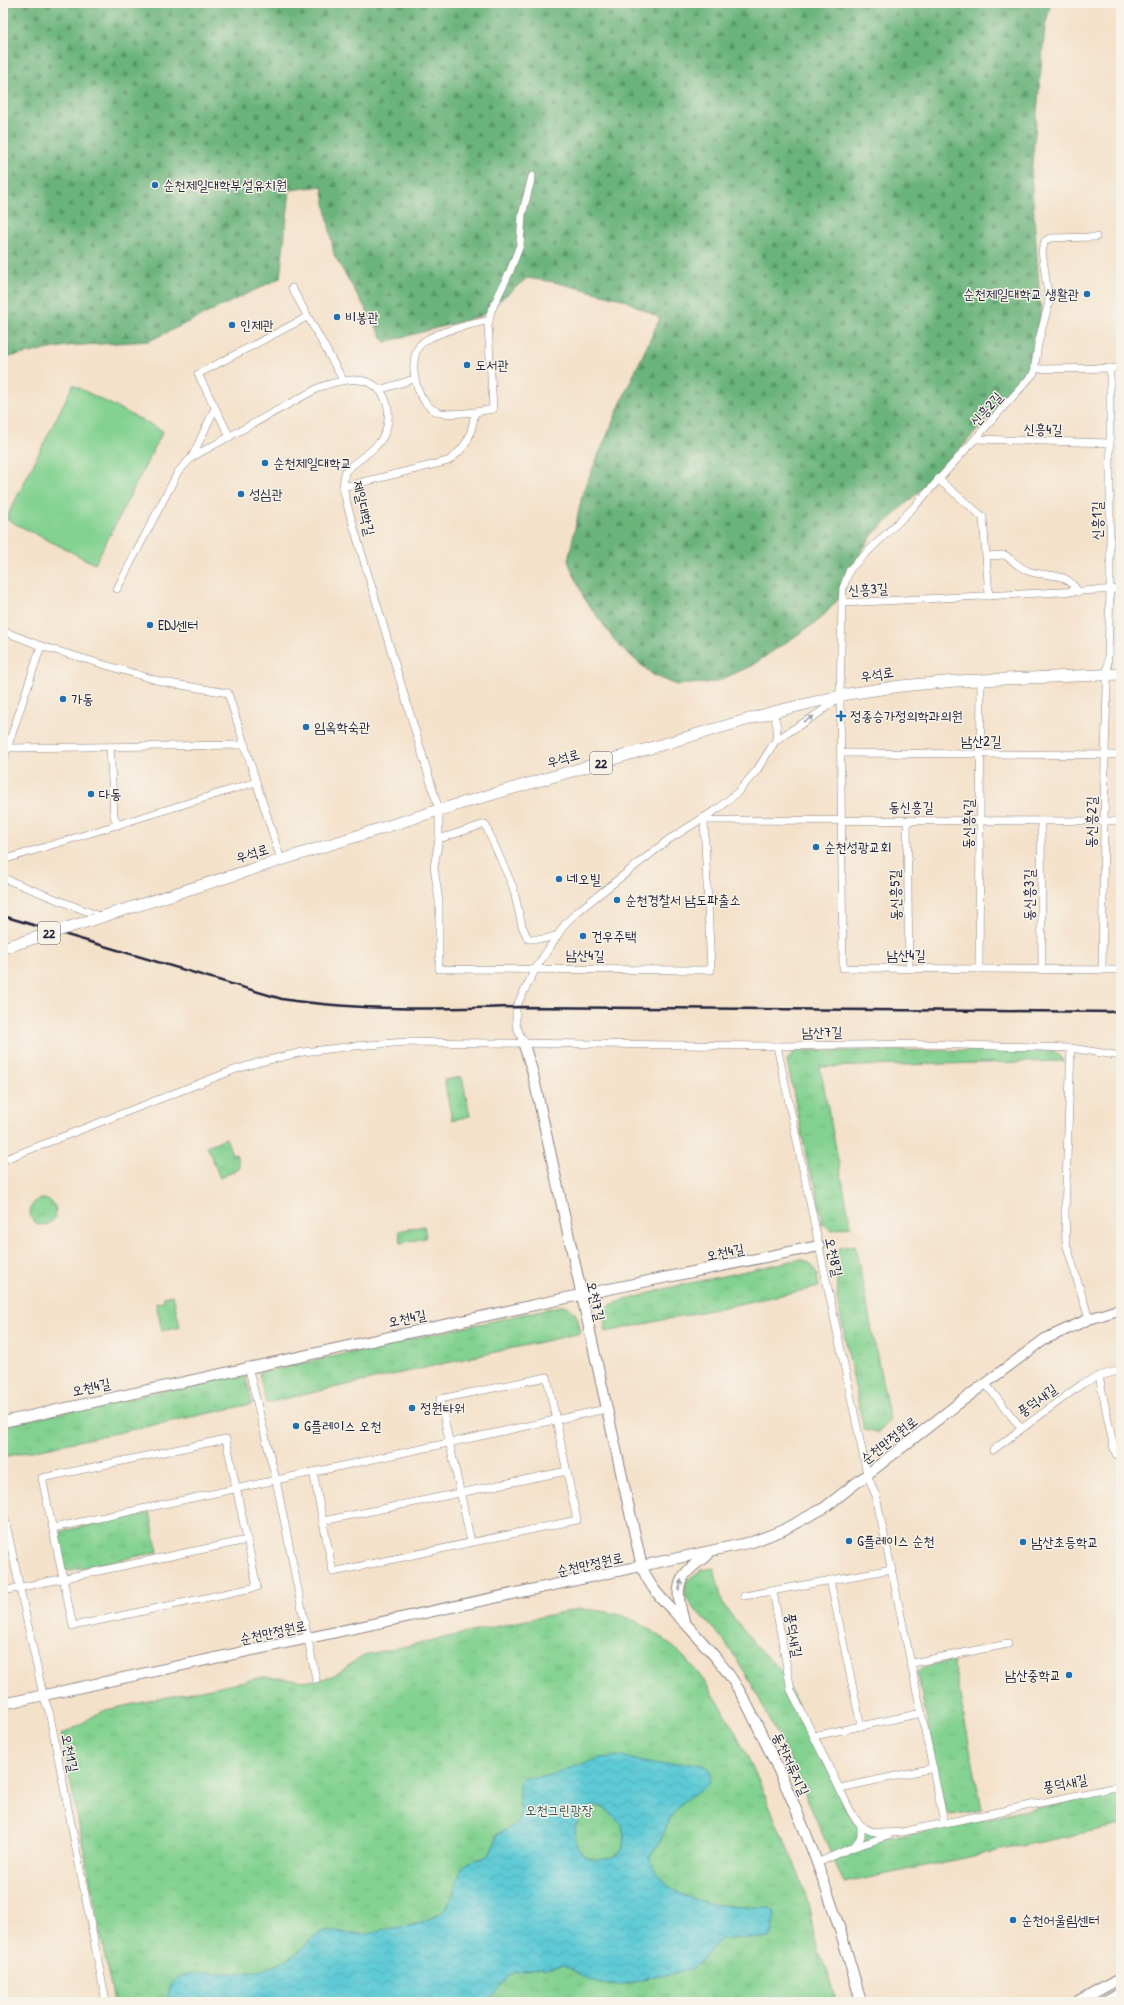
<svg xmlns="http://www.w3.org/2000/svg" width="1124" height="2005" font-family="'Patrick Hand','Poor Story',sans-serif">
<defs>
<pattern id="forest-firs" width="22" height="20" patternUnits="userSpaceOnUse"><rect width="22" height="20" fill="#6ab47b"/><path d="M5 1l3.5 6h-7zM16 11l3.5 6h-7z" fill="#579266"/></pattern>
<pattern id="park-tufts" width="24" height="20" patternUnits="userSpaceOnUse"><rect width="24" height="20" fill="#83d291"/><path d="M3 7l-1-3M5 7V3M7 7l1-3M15 17l-1-3M17 17v-4M19 17l1-3" fill="none" stroke="#71b47e"/></pattern>
<pattern id="water-waves" width="16" height="10" patternUnits="userSpaceOnUse"><rect width="16" height="10" fill="#5dcad5"/><path d="M0 5q4-4 8 0t8 0" fill="none" stroke="#51adb8"/></pattern>
</defs>
<rect width="100%" height="100%" fill="#f7f3e8"/>
<filter id="ink" filterUnits="userSpaceOnUse"><feTurbulence type="fractalNoise" baseFrequency=".025" numOctaves="2"/><feDisplacementMap in="SourceGraphic" scale="8" xChannelSelector="R" yChannelSelector="G"/><feConvolveMatrix kernelMatrix="1 2 1 2 8 2 1 2 1" color-interpolation-filters="sRGB"/></filter>
<filter id="wash" filterUnits="userSpaceOnUse"><feTurbulence type="fractalNoise" baseFrequency=".012" numOctaves="4" result="noise"/><feDisplacementMap in="SourceGraphic" scale="16" xChannelSelector="R" yChannelSelector="G"/><feGaussianBlur stdDeviation="0.9" result="paint"/><feColorMatrix in="noise" values="0 0 0 0 0 0 0 0 0 0 0 0 0 0 0 0 0 1.4 0 .05"/><feComposite in="paint" operator="in"/></filter>
<g filter="url(#wash)">
<rect width="100%" height="100%" fill="#f4e1ca"/>
<g fill="#83d291" stroke="#527a66">
<path d="M73,385l90,46 -68,133 -89,-45z"/>
<path d="M173,1295l7,32 -18,4 -6,-28 8,-1 -1,-5z"/>
</g>
<path fill="url(#forest-firs)" stroke="#466b5b" d="M3,3h1048l-6,24 -14,148 10,137 -10,58 -96,107 -62,57 -23,35 -8,27 -24,25 -67,45 -35,16 -39,3 -24,-10 -35,-30 -34,-47 -16,-37 15,-70 44,-102 33,-71 -38,-19 -68,-17 -27,-4 -46,38 -96,26 -51,-87 -12,-69 -32,4 -10,88 -131,63 -83,5 -63,12z"/>
<g fill="url(#park-tufts)" stroke="#527a66">
<path d="M1053,1050l11,11 -244,6 31,159 -19,4 -9,-6 -8,-41 -6,-14 -22,-108 7,-10z"/>
<path d="M462,1077l8,39 -18,4 -8,-40z"/>
<path d="M226,1138l6,16h4l3,9 -1,6 -18,9 -13,-32z"/>
<circle cx="43" cy="1212" r="13"/>
<path d="M424,1226l2,12 -25,5 -2,-12z"/>
<path d="M855,1245l35,176 -12,12 -14,-3 -27,-131 1,-13 -6,-29 7,-9z"/>
<path d="M801,1259c14,4 16,15 18,28l-213,45c-2,-11 -6,-21 6,-28l56,-16z"/>
<path d="M564,1305c14,5 14,16 17,28l-315,70 -7,-30z"/>
<path d="M245,1373l7,31 -249,53v-29l3,-3z"/>
<path d="M150,1513l8,39 -93,19 -7,-33 4,-7z"/>
<path d="M714,1568l9,37 37,45 22,22 68,145c13,14 35,20 54,19l217,-46v35l-277,58 -54,-123 -43,-85 -24,-36 -33,-35 -5,-9 1,-12 3,-4 12,-9z"/>
<path d="M578,1609c21,1 40,3 59,13 74,37 109,130 140,202 10,24 25,54 31,79 3,11 4,22 6,33 6,22 18,43 21,66h-721l-53,-268c17,-5 28,-18 45,-24l157,-33c25,0 48,10 73,-3 10,-5 18,-14 28,-19z"/>
<path d="M953,1660l29,150 -32,5 -5,-3 -28,-140 6,-5z"/>
</g>
<path fill="url(#water-waves)" stroke="#407688" fill-rule="evenodd" d="M622,1756c10,3 22,7 33,8 15,1 66,-10 54,20l-27,18 -8,10 -16,32 -8,13c13,48 75,51 118,50l7,5 -2,20 -3,6 -50,1c-8,8 -14,18 -22,25 -11,10 -30,10 -44,12 -8,2 -15,5 -24,7 -23,5 -47,-3 -65,-18l-49,7 -8,5 -20,25h-321c3,-34 26,-29 51,-29 11,0 23,0 34,-1 18,-3 40,-13 53,-26 6,-7 10,-12 19,-15 12,-2 21,3 33,3 9,0 20,-3 30,-5 20,-3 46,-4 60,-23 9,-11 8,-27 16,-39 5,-8 17,-6 24,-11 6,-6 8,-14 10,-22 6,-3 15,-7 20,-11 9,-11 -5,-32 7,-46h13l13,-2 50,-17zM594,1806c18,0 35,24 29,42 -2,5 -7,8 -12,9 -37,15 -50,-38 -17,-51z"/>
</g>
<g filter="url(#ink)">
<g fill="none" stroke-linecap="round" stroke-linejoin="round">
<defs>
<g id="street">
<path d="M292,288l51,92"/>
<path d="M1036,369l85,-1"/>
<path d="M379,390l35,-11"/>
<path d="M475,412c-11,1 -23,3 -34,1 -24,-5 -35,-50 -21,-68 11,-13 52,-20 69,-25"/>
<path d="M230,437l-32,-63 109,-57"/>
<path d="M976,439l134,4"/>
<path d="M192,457l23,-49"/>
<path d="M938,479l45,38 6,79"/>
<path d="M343,487l105,-26c21,-15 23,-26 27,-49l18,-3 -5,-84 3,-14 19,-40 10,-26 2,-30 10,-39"/>
<path d="M987,556l18,-1c8,6 14,12 23,16 20,7 38,-1 50,21"/>
<path d="M117,589l61,-117 14,-15 128,-70c27,-10 60,-15 68,21 1,9 0,18 -4,27 -8,16 -27,24 -39,37l-2,15 5,21 91,302v29l46,-15 28,63 9,39 6,13h16l14,-4"/>
<path d="M1121,589l-279,14 -2,93 3,272 278,2"/>
<path d="M842,603l1,-15 7,-19 66,-64 118,-132 4,-29 11,-42 -7,-51 3,-10 5,-3 46,-1"/>
<path d="M3,631l38,15 122,36 65,11 53,167"/>
<path d="M776,740l43,-27 19,-15"/>
<path d="M110,747l4,69 4,9"/>
<path d="M7,748l238,-3"/>
<path d="M841,753l280,2"/>
<path d="M3,761l38,-115"/>
<path d="M704,818v2l417,1"/>
<path d="M907,821l2,147"/>
<path d="M1041,821l1,148"/>
<path d="M439,839l-5,28 5,34v68l272,1 -7,-150"/>
<path d="M3,860l253,-78"/>
<path d="M3,878l98,39"/>
<path d="M979,969l2,-289"/>
<path d="M1102,970l3,-215 5,-165v-222"/>
<path d="M523,1042l-7,-17v-18l20,-39 29,-44 12,-12 91,-72 51,-32 19,-16 19,-22 19,-30 1,-14 -4,-14"/>
<path d="M777,1046l90,428 9,22 68,326"/>
<path d="M1071,1048l-6,165 1,30 23,76"/>
<path d="M3,1160l231,-90 26,-8 43,-10 52,-6 52,-4 370,4 148,-2 146,4 50,8"/>
<path d="M248,1366l28,114 40,199"/>
<path d="M1099,1376l15,73 2,5 5,3"/>
<path d="M985,1383l36,45"/>
<path d="M226,1439l31,148 -184,39 -31,-148z"/>
<path d="M993,1450l89,-66 17,-8 22,-6"/>
<path d="M313,1472l20,100 244,-52 -30,-143 -107,22 31,143"/>
<path d="M3,1510l40,185 6,16 57,291"/>
<path d="M323,1521l244,-50"/>
<path d="M53,1528l553,-119"/>
<path d="M830,1580l31,146"/>
<path d="M3,1591l244,-51"/>
<path d="M773,1591l18,99 60,122c13,23 26,22 51,20l219,-46"/>
<path d="M744,1596l148,-27"/>
<path d="M912,1663l96,-19"/>
<path d="M814,1736l108,-23"/>
<path d="M840,1788l93,-20"/>
<path d="M855,1845l6,-8v-11"/>
<path d="M817,1863l34,-15 37,-12"/>
</g>
<g id="secondary">
<path d="M523,1042l9,28 110,497c9,24 26,38 44,57 19,21 40,43 54,68 12,20 21,42 31,62 39,80 67,163 90,248"/>
<path d="M3,1422l577,-127 239,-49"/>
<path d="M684,1621c-11,-36 -6,-46 24,-66"/>
<path d="M3,1704l749,-162 29,-11 43,-23 135,-105 86,-64 44,-20 32,-10"/>
<path d="M1078,2002l43,-24"/>
<path d="M1105,2002l16,-9"/>
</g>
<path id="primary" d="M95,919l344,-109 334,-98 75,-18 53,-8 55,-5 165,-7"/>
</defs>
<use href="#street" stroke="#8b8282" stroke-width="8"/>
<use href="#secondary" stroke="#8b8282" stroke-width="12"/>
<use href="#primary" stroke="#8b8282" stroke-width="12"/>
<use href="#street" stroke="#fff" stroke-width="7"/>
<use href="#secondary" stroke="#fff" stroke-width="10"/>
<use href="#primary" stroke="#fff" stroke-width="11"/>
<path stroke="#22223b" stroke-width="2.5" d="M3,916l279,83c77,12 156,10 234,8l605,5"/>
<defs>
<path id="primary-bridge" d="M3,948l92,-29"/>
</defs>
<use href="#primary-bridge" stroke="#8b8282" stroke-width="12" stroke-linecap="butt"/>
<use href="#primary-bridge" stroke="#fff" stroke-width="11"/>
</g>
<defs><path id="oneway-solid" d="M-6-.8H1V-3.2L6.5 0L1 3.2V.8H-6Z"/></defs>
<g fill="#9c9ca7">
<use href="#oneway-solid" transform="translate(809 719) rotate(-30)"/>
<use href="#oneway-solid" transform="translate(680 1585) rotate(-76)"/>
</g>
</g>
<g fill="#1f6fb2" stroke="#f7f3e8" stroke-width="1.5">
<circle cx="155" cy="185" r="4"/>
<circle cx="1087" cy="294" r="4"/>
<circle cx="337" cy="317" r="4"/>
<circle cx="232" cy="325" r="4"/>
<circle cx="467" cy="365" r="4"/>
<circle cx="265" cy="463" r="4"/>
<circle cx="241" cy="494" r="4"/>
<circle cx="150" cy="625" r="4"/>
<circle cx="63" cy="699" r="4"/>
<path d="M839 710h4v4h4v4h-4v4h-4v-4h-4v-4h4z"/>
<circle cx="306" cy="727" r="4"/>
<circle cx="91" cy="794" r="4"/>
<circle cx="816" cy="847" r="4"/>
<circle cx="559" cy="879" r="4"/>
<circle cx="617" cy="900" r="4"/>
<circle cx="583" cy="936" r="4"/>
<circle cx="412" cy="1408" r="4"/>
<circle cx="296" cy="1426" r="4"/>
<circle cx="849" cy="1541" r="4"/>
<circle cx="1023" cy="1542" r="4"/>
<circle cx="1069" cy="1675" r="4"/>
<circle cx="1013" cy="1920" r="4"/>
</g>
<g text-anchor="middle" stroke-width="3" stroke-linejoin="round" paint-order="stroke">
<g fill="#f7f3e8" stroke="#62616f" stroke-width="1">
<rect x="590" y="752" width="22" height="22" rx="3"/>
<rect x="38" y="922" width="22" height="22" rx="3"/>
</g>
<g font-size="13" font-weight="bold" fill="#22223b">
<text x="601" y="768">22</text>
<text x="49" y="938">22</text>
</g>
<g font-size="14" fill="#22223b" stroke="#f7f3e8" text-anchor="start">
<text x="163" y="190">순천제일대학부설유치원</text>
<text x="1079" y="299" text-anchor="end">순천제일대학교 생활관</text>
<text x="345" y="322">비봉관</text>
<text x="240" y="330">인제관</text>
<text x="475" y="370">도서관</text>
<text x="273" y="468">순천제일대학교</text>
<text x="249" y="499">성심관</text>
<text x="158" y="630">EDJ센터</text>
<text x="71" y="704">가동</text>
<text x="850" y="721">정종승가정의학과의원</text>
<text x="314" y="732">임옥학숙관</text>
<text x="99" y="799">다동</text>
<text x="824" y="852">순천성광교회</text>
<text x="567" y="884">네오빌</text>
<text x="625" y="905">순천경찰서 남도파출소</text>
<text x="591" y="941">건우주택</text>
<text x="420" y="1413">정원타워</text>
<text x="304" y="1431">G플레이스 오천</text>
<text x="857" y="1546">G플레이스 순천</text>
<text x="1031" y="1547">남산초등학교</text>
<text x="1061" y="1680" text-anchor="end">남산중학교</text>
<text x="1021" y="1925">순천어울림센터</text>
</g>
<g font-size="14" fill="#22223b" stroke="#f7f3e8">
<text transform="translate(986 409) rotate(-48)" y="5">신흥2길</text>
<text transform="translate(1043 429) rotate(1)" y="5">신흥4길</text>
<text transform="translate(364 508) rotate(77)" y="5">제일대학길</text>
<text transform="translate(1097 521) rotate(-90)" y="5">신흥1길</text>
<text transform="translate(868 589) rotate(-3)" y="5">신흥3길</text>
<text transform="translate(877 674) rotate(-9)" y="5">우석로</text>
<text x="981" y="746">남산2길</text>
<text transform="translate(563 758) rotate(-16)" y="5">우석로</text>
<text x="911" y="812">동신흥길</text>
<text transform="translate(1091 822) rotate(-89)" y="5">동신흥2길</text>
<text transform="translate(968 824) rotate(-89)" y="5">동신흥4길</text>
<text transform="translate(252 853) rotate(-17)" y="5">우석로</text>
<text transform="translate(895 895) rotate(-91)" y="5">동신흥5길</text>
<text transform="translate(1029 895) rotate(-90)" y="5">동신흥3길</text>
<text transform="translate(585 955) rotate(1)" y="5">남산4길</text>
<text x="906" y="960">남산4길</text>
<text transform="translate(822 1032) rotate(-1)" y="5">남산7길</text>
<text transform="translate(725 1252) rotate(-12)" y="5">오천4길</text>
<text transform="translate(834 1257) rotate(78)" y="5">오천8길</text>
<text transform="translate(596 1301) rotate(77)" y="5">오천7길</text>
<text transform="translate(407 1318) rotate(-12)" y="5">오천4길</text>
<text transform="translate(91 1387) rotate(-13)" y="5">오천4길</text>
<text transform="translate(1037 1400) rotate(-36)" y="5">풍덕새길</text>
<text transform="translate(889 1440) rotate(-38)" y="5">순천만정원로</text>
<text transform="translate(590 1564) rotate(-12)" y="5">순천만정원로</text>
<text transform="translate(273 1632) rotate(-12)" y="5">순천만정원로</text>
<text transform="translate(794 1635) rotate(80)" y="5">풍덕새길</text>
<text transform="translate(70 1753) rotate(79)" y="5">오천1길</text>
<text transform="translate(791 1764) rotate(65)" y="5">동천저류지길</text>
<text transform="translate(1065 1783) rotate(-11)" y="5">풍덕새길</text>
</g>
<g font-size="14" fill="#3f5755" stroke="#f7f3e8">
<text x="559" y="1815">오천그린광장</text>
</g>
</g>
<rect width="1124" height="2005" fill="none" stroke="#f7f3e8" stroke-width="16"/>
</svg>
